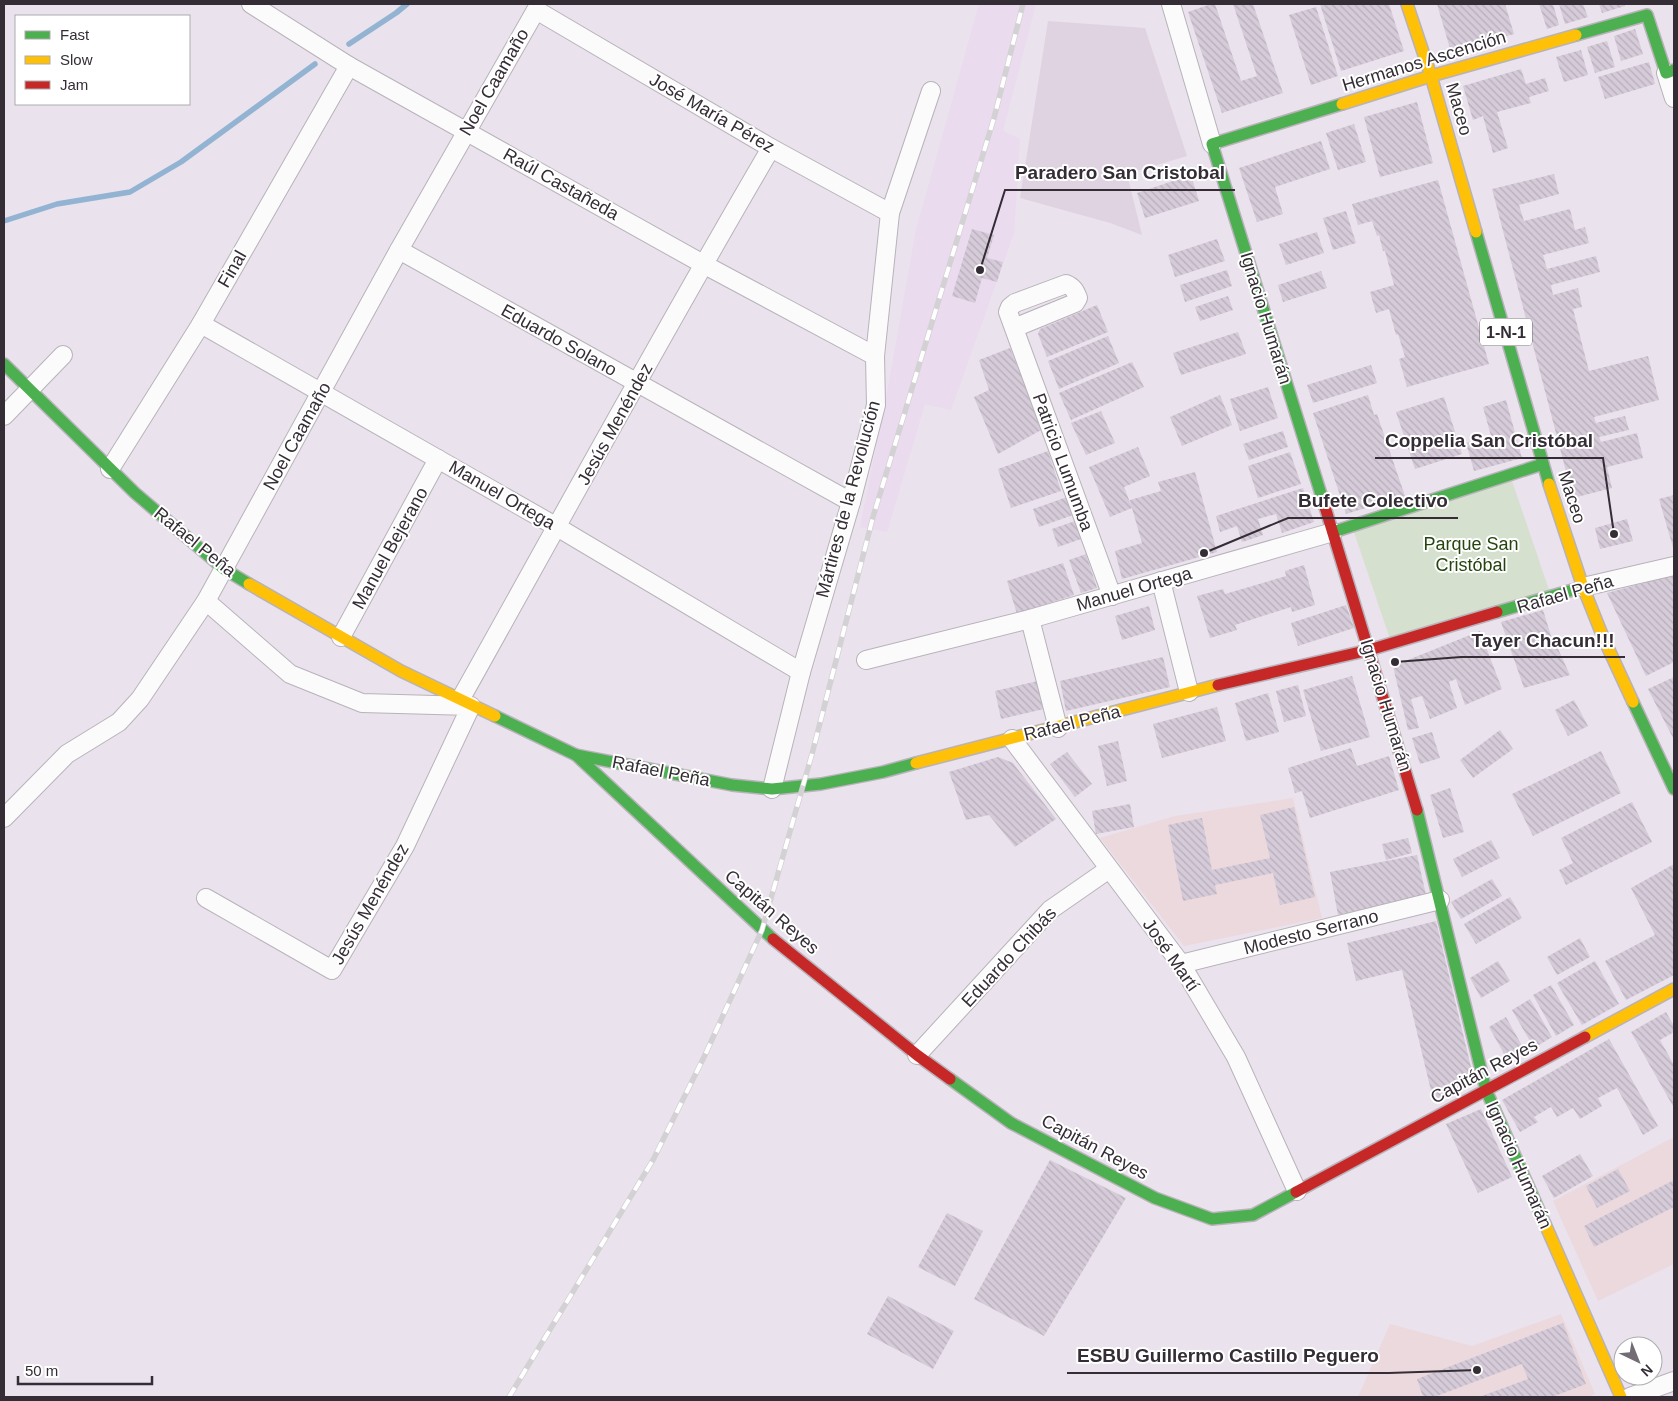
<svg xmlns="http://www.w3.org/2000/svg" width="1678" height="1401" font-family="Arial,sans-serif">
<defs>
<pattern id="building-back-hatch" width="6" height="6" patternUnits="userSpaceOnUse" patternTransform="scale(1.25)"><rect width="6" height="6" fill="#d6cbd9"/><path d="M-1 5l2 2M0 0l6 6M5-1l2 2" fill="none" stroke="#b8afbb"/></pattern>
</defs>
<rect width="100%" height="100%" fill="#eae2ec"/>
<path fill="#dfd3e2" d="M1048,21l97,7 42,128 -60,18 15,61 -32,-12 -90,-25z"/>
<g fill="#ecd9dd">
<path d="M1293,798l29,120 -138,28 -84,-108 75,-22z"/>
<path d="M1674,1137v127l-76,37 -45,-100z"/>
<path d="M1561,1314l34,80 -6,3h-231l32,-73 82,22z"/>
</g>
<path fill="#eadbee" d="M979,4h57l-33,127 17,8 -6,94 -63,177 -26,-6 -38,128 -27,-5 26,-128 30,-169z"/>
<path fill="#d5e0ce" d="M1512,481l38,112 -160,46 -37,-110z"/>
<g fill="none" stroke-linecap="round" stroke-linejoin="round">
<g stroke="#92b4d2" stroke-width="5.5">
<path d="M349,44l47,-31 11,-9"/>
<path d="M4,221l53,-17 73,-12 51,-30 134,-98"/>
</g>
</g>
<g fill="url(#building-back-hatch)">
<path d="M1211,4h4l26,77 16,-5 -24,-72h20l30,89 -61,20 -34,-101z"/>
<path d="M1320,4h69l15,47 -63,20z"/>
<path d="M1437,4h68l9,30 -63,18z"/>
<path d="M1539,4h14l6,21 -12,4z"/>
<path d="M1559,4h24l5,13 -23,7z"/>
<path d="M1599,4h25l1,2 -23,7z"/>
<path d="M1316,7l22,69 -27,9 -22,-70z"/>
<path d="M1635,29l8,25 -22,7 -7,-25z"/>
<path d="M1607,41l8,26 -20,6 -8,-26z"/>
<path d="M1581,50l7,25 -24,7 -8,-25z"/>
<path d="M1649,62l6,22 -50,15 -7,-22z"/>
<path d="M1521,69l5,15 19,-6 4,13 -20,6 2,6 -34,9 11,36 -15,5 -10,-37 -10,4 -10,-34z"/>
<path d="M1417,102l16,61 -53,14 -16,-60z"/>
<path d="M1354,124l12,38 -28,8 -12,-37z"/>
<path d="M1321,141l9,28 -55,18 8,27 -26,8 -18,-54z"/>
<path d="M1554,174l5,20 -40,11 5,16 46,-12 5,21 10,-3 4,16 -46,12 4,14 49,-13 4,16 -49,13 2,10 25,-7 4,19 -9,2 16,62 59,-15 11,44 -65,17 2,6 29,-7 4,14 -30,7 2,5 36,-9 6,25 -36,9 5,21 -39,10 -81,-309z"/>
<path d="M1191,175l8,26 -54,17 -8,-25z"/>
<path d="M1438,180l51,184 -82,23 -8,-28 6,-2 -7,-23 -2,1 -7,-26 -13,4 -6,-21 24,-7 -9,-34h-2l-4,-16 -2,1 -5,-15 -14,4 -6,-21z"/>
<path d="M1346,211l10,32 -23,7 -10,-32z"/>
<path d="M972,229l22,6 -7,23 16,4 -6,20 -15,-4 -7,25 -23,-7z"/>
<path d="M1317,232l7,21 -38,12 -7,-21z"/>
<path d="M1217,239l8,22 -50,16 -7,-22z"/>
<path d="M1227,270l5,16 -47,16 -5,-17z"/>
<path d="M1321,271l6,17 -44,14 -5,-17z"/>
<path d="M1228,296l5,14 -33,11 -5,-14z"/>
<path d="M1097,305l11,27 -61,25 -9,-23 2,-5z"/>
<path d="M1238,332l8,22 -65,21 -8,-22z"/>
<path d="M1108,336l11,27 -60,26 -11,-28z"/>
<path d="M1010,348l33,81 -45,25 -24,-57 15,-7 -10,-30z"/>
<path d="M1132,362l12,25 -73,33 -12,-27z"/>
<path d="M1371,365l6,18 -64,20 -6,-18z"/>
<path d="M1268,387l10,31 -38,13 -10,-32z"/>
<path d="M1220,395l12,30 -50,21 -12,-29z"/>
<path d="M1368,395l6,20 3,-1 28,82 -59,18 -33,-101z"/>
<path d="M1444,397l18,57 -47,15 -19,-57z"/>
<path d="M1506,400l16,58 -48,13 -8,-28 25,-7 -8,-29z"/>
<path d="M1101,411l14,32 -29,12 -15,-32z"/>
<path d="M1283,431l5,16 -39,13 -6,-16z"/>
<path d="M1138,447l12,29 -26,11 7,18 -1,-5 31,-9 -3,-9 37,-10 22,80 -95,27 -7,-28 27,-8 -10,-35 -22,9 -21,-50z"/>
<path d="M1048,451l13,40 -50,17 -13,-39z"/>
<path d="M1290,452l11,32 -43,14 -10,-32z"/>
<path d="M1303,488l11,34 -32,11 -6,-19 -18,5 5,16 -21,7 -5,-16 -17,6 -4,-16z"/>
<path d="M1674,495v56l-15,-52z"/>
<path d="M1067,497l6,18 -34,12 -6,-18z"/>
<path d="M1627,519l6,22 -33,8 -5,-21z"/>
<path d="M1075,521l6,18 -23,8 -6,-18z"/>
<path d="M1086,554l11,34 -16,5 -12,-33z"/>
<path d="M1063,563l11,32 -57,19 -10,-33z"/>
<path d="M1304,565l11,40 -23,7 -1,-5 -56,18 2,5 -27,8 -13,-42 26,-7 2,5 61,-18 -1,-5z"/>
<path d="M1674,575v87l-28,14 -39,-83z"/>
<path d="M1346,605l8,23 -56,18 -7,-23z"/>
<path d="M1149,606l6,24 -33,10 -7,-24z"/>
<path d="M1543,610l9,29 -9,4 11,-3 16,35 -46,13 -23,-66z"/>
<path d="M1480,631l22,58 -37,16 -9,-26 -7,3 8,26 -27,11 -8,-23 -11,3 8,29 -11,2 -15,-64z"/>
<path d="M1163,657l7,30 -104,24 -6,-30z"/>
<path d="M1352,676l18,61 -49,14 -18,-61z"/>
<path d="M1674,677v63l-26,-51z"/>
<path d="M1038,681l6,28 -43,10 -6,-28z"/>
<path d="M1298,685l8,31 -22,6 -8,-31z"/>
<path d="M1268,693l11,39 -33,9 -11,-38z"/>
<path d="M1574,700l14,26 -20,10 -13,-26z"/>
<path d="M1217,707l9,34 -64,17 -9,-34z"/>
<path d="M1500,730l13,19 -40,29 -13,-18z"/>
<path d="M1432,732l8,26 -20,6 -8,-26z"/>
<path d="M1118,741l9,40 -20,5 -9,-40z"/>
<path d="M1351,748l6,18 32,-10 10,34 -89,28 -8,-27 -7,2 -7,-25z"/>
<path d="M1601,751l20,42 -88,43 -21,-42z"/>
<path d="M1067,752l25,32 -17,13 -25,-33z"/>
<path d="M998,757l15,6 43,56 -41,28 -26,-32 -23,5 -17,-48z"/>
<path d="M1450,788l14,44 -21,6 -13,-43z"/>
<path d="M1632,802l20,40 -86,43 -7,-15 14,-7 -12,-25z"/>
<path d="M1130,804l4,23 -38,7 -4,-23z"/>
<path d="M1294,807l21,90 -35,8 -7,-32 -58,12 2,9 -34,7 -15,-76 34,-7 10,52 58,-12 -10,-43z"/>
<path d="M1408,838l4,15 -26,7 -4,-16z"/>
<path d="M1491,840l9,18 -38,19 -9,-18z"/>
<path d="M1417,855l9,40 -88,20 -8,-43z"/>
<path d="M1674,864v111l-48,25 -21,-39 50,-26 -24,-47z"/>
<path d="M1492,879l10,17 -41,23 -10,-17z"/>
<path d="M1510,897l12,21 -46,26 -12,-20z"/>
<path d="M1436,921l39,163 -41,19 -32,-133 -46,11 -9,-38z"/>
<path d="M1580,938l10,19 -33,18 -10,-18z"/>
<path d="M1498,961l12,20 -29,17 -11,-20z"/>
<path d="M1595,961l24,43 -37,21 -25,-42z"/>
<path d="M1551,985l23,40 -18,11 -23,-41z"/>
<path d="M1530,999l22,38 -18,11 -22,-38z"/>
<path d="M1666,1012l8,14v6l-14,8 14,25v43l-43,-76z"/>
<path d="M1506,1017l19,34 -17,10 -19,-34z"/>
<path d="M1609,1039l49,87 -15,9 -26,-47 -19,10 4,8 -22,13 -7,-11 -16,9 -6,-10 -17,10 4,5 -18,10 -18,-32z"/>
<path d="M1481,1109l31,68 -34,16 -32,-69z"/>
<path d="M1580,1154l13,22 -39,22 -12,-22z"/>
<path d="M1050,1160l76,38 -82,138 -70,-37z"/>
<path d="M1618,1169l12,22 -33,17 -11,-22z"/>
<path d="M1674,1180v27l-80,40 -10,-21z"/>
<path d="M947,1213l36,18 -28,55 -37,-19z"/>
<path d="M888,1296l66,35 -21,38 -66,-35z"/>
<path d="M1563,1323l23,61 -34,13h-73l49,-18 -6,-15 -88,33h-11l-6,-18z"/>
</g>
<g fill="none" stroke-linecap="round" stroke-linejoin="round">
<defs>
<g id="street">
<path d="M251,4l98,62 354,198 172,92"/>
<path d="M1171,4l41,140"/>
<path d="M1666,73l8,25"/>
<path d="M399,250l452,252"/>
<path d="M201,324l356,203 244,145"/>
<path d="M1014,328l61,-25 3,-5c-3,-8 -5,-11 -12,-14l-51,19 -5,4 -2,5 104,284"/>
<path d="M4,416l59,-61"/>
<path d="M110,469l91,-145 148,-258"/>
<path d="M1161,581l28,111"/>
<path d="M1583,587l91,-21"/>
<path d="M1030,619l28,109"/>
<path d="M341,637l97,-178"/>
<path d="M866,660l164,-41 303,-87"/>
<path d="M460,700c103,-184 204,-370 311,-552"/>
<path d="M1012,739l169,225 55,93 61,134"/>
<path d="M772,789l29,-117 50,-170 25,-97 -1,-49 15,-143 41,-122"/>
<path d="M4,818l63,-64 52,-32 21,-23 66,-98 193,-351 137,-240 235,138 119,65"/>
<path d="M206,898l126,72 73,-124 66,-140 -109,-3 -72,-29 -84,-73"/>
<path d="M1181,964l259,-64"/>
<path d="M917,1055l133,-145 59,-41"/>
<path d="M1630,1397l44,-16"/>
</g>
<g id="fast">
<path d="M1576,35l71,-20 19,58 8,-3"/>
<path d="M1476,232l73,252"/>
<path d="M4,364l131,129 89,76 25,15"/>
<path d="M1325,507l-113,-363 130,-40"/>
<path d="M1333,532l210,-68"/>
<path d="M1497,612l86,-25"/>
<path d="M1633,702l41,87"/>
<path d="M495,716l81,39 156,30 40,4 49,-5 62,-12 33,-9"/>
<path d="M576,755l197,184"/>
<path d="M1417,810l69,280 59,134"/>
<path d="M950,1079l61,44 144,75 57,21 41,-4 43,-23"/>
</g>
<g id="slow">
<path d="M1407,4l24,72 45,156"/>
<path d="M1342,104l89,-28 145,-41"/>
<path d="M1549,484l34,103 20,50 30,65"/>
<path d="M249,584l152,87 94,45"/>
<path d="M916,763l302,-78"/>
<path d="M1585,1037l89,-48"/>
<path d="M1545,1224l76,173"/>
</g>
<g id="jam">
<path d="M1325,507l92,303"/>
<path d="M1218,685l151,-35 128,-38"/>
<path d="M773,939l144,116 33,24"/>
<path d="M1296,1192l289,-155"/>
</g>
</defs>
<use href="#street" stroke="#b8b2ba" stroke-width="20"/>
<use href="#fast" stroke="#b8b2ba" stroke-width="14"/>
<use href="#slow" stroke="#b8b2ba" stroke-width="14"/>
<use href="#jam" stroke="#b8b2ba" stroke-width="14"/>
<use href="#street" stroke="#fcfbfc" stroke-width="18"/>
<use href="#fast" stroke="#4caf50" stroke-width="11"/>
<use href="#slow" stroke="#ffc107" stroke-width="11"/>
<use href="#jam" stroke="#c62828" stroke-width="11"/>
<defs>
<path id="rail" d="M509,1397l144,-237 52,-105 57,-125 50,-176 61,-237 121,-399 29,-114"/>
</defs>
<use href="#rail" stroke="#d3d1d3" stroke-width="5.5"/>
<use href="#rail" stroke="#fff" stroke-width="4" stroke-dasharray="11" stroke-linecap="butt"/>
</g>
<g text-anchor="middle" stroke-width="4" stroke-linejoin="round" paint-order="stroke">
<rect fill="#fff" stroke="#716c72" stroke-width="1" x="1480" y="318.5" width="52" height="27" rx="4"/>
<g font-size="16" font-weight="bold" fill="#342d35">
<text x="1506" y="338">1-N-1</text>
</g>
<g font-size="18" fill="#342d35" stroke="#fff">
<text transform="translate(1424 61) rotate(-17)" y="6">Hermanos Ascención</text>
<text transform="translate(494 82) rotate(-60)" y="6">Noel Caamaño</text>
<text transform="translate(1459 109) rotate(74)" y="6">Maceo</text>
<text transform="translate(712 113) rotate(30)" y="6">José María Pérez</text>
<text transform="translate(561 184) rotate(29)" y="6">Raúl Castañeda</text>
<text transform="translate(232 269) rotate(-60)" y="6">Final</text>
<text transform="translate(1266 318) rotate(73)" y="6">Ignacio Humarán</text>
<text transform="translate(559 340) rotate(29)" y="6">Eduardo Solano</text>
<text transform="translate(615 424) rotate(-61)" y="6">Jesús Menéndez</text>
<text transform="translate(297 436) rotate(-61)" y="6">Noel Caamaño</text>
<text transform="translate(1063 462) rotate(70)" y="6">Patricio Lumumba</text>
<text transform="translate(502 495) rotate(30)" y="6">Manuel Ortega</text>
<text transform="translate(1572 497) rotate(72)" y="6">Maceo</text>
<text transform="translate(848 499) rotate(-75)" y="6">Mártires de la Revolución</text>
<text transform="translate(195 542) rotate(39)" y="6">Rafael Peña</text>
<text transform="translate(390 548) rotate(-61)" y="6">Manuel Bejerano</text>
<text transform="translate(1134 589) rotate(-16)" y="6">Manuel Ortega</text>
<text transform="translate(1565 594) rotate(-16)" y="6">Rafael Peña</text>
<text transform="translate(1386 705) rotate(73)" y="6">Ignacio Humarán</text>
<text transform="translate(1072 723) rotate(-14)" y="6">Rafael Peña</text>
<text transform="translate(661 771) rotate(11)" y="6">Rafael Peña</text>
<text transform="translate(370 904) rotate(-60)" y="6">Jesús Menéndez</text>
<text transform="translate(772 912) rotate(41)" y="6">Capitán Reyes</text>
<text transform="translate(1311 932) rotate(-14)" y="6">Modesto Serrano</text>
<text transform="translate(1171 955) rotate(55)" y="6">José Martí</text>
<text transform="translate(1009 957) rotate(-47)" y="6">Eduardo Chibás</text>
<text transform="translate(1484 1071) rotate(-28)" y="6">Capitán Reyes</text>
<text transform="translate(1095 1147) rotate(28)" y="6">Capitán Reyes</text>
<text transform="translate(1519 1165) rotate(66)" y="6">Ignacio Humarán</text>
</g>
<g font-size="18" fill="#25440e" stroke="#fff">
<text x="1471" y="550">Parque San<tspan x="1471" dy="21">Cristóbal</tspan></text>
</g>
</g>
<path fill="none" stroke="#342d35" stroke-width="2" d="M980 270L1005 190H1235M1614 534L1603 458H1375M1204 553L1288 518H1458M1395 662L1461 657H1625M1477 1370L1389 1373H1067"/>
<g fill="#342d35" stroke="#fff" stroke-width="2">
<circle cx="980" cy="270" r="5"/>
<circle cx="1614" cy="534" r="5"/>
<circle cx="1204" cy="553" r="5"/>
<circle cx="1395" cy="662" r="5"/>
<circle cx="1477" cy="1370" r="5"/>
</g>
<g font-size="19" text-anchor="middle" font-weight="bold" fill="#342d35" stroke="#fff" stroke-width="4" stroke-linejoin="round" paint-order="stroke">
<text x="1120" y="179">Paradero San Cristobal</text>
<text x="1489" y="447">Coppelia San Cristóbal</text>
<text x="1373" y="507">Bufete Colectivo</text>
<text x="1543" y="647">Tayer Chacun!!!</text>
<text x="1228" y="1362">ESBU Guillermo Castillo Peguero</text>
</g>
<rect width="1678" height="1401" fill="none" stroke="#342d35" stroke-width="10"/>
<rect x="15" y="15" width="175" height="90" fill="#ffffff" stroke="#aeabae"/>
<rect x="25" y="31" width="25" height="8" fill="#4caf50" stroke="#aeabae"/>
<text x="60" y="40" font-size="15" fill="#342d35">Fast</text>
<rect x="25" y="56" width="25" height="8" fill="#ffc107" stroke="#aeabae"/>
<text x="60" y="65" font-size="15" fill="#342d35">Slow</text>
<rect x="25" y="81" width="25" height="8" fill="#c62828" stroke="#aeabae"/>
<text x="60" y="90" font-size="15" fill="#342d35">Jam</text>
<g transform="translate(1638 1361) rotate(137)"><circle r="24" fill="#ffffff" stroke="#aeabae"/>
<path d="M0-4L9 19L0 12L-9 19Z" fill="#746c75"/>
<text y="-8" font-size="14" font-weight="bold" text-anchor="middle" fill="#342d35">N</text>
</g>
<path d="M18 1376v8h134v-8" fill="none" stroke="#342d35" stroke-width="2.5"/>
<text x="25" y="1376" font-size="15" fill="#342d35" stroke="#ffffff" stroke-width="4" paint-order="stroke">50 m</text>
</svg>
